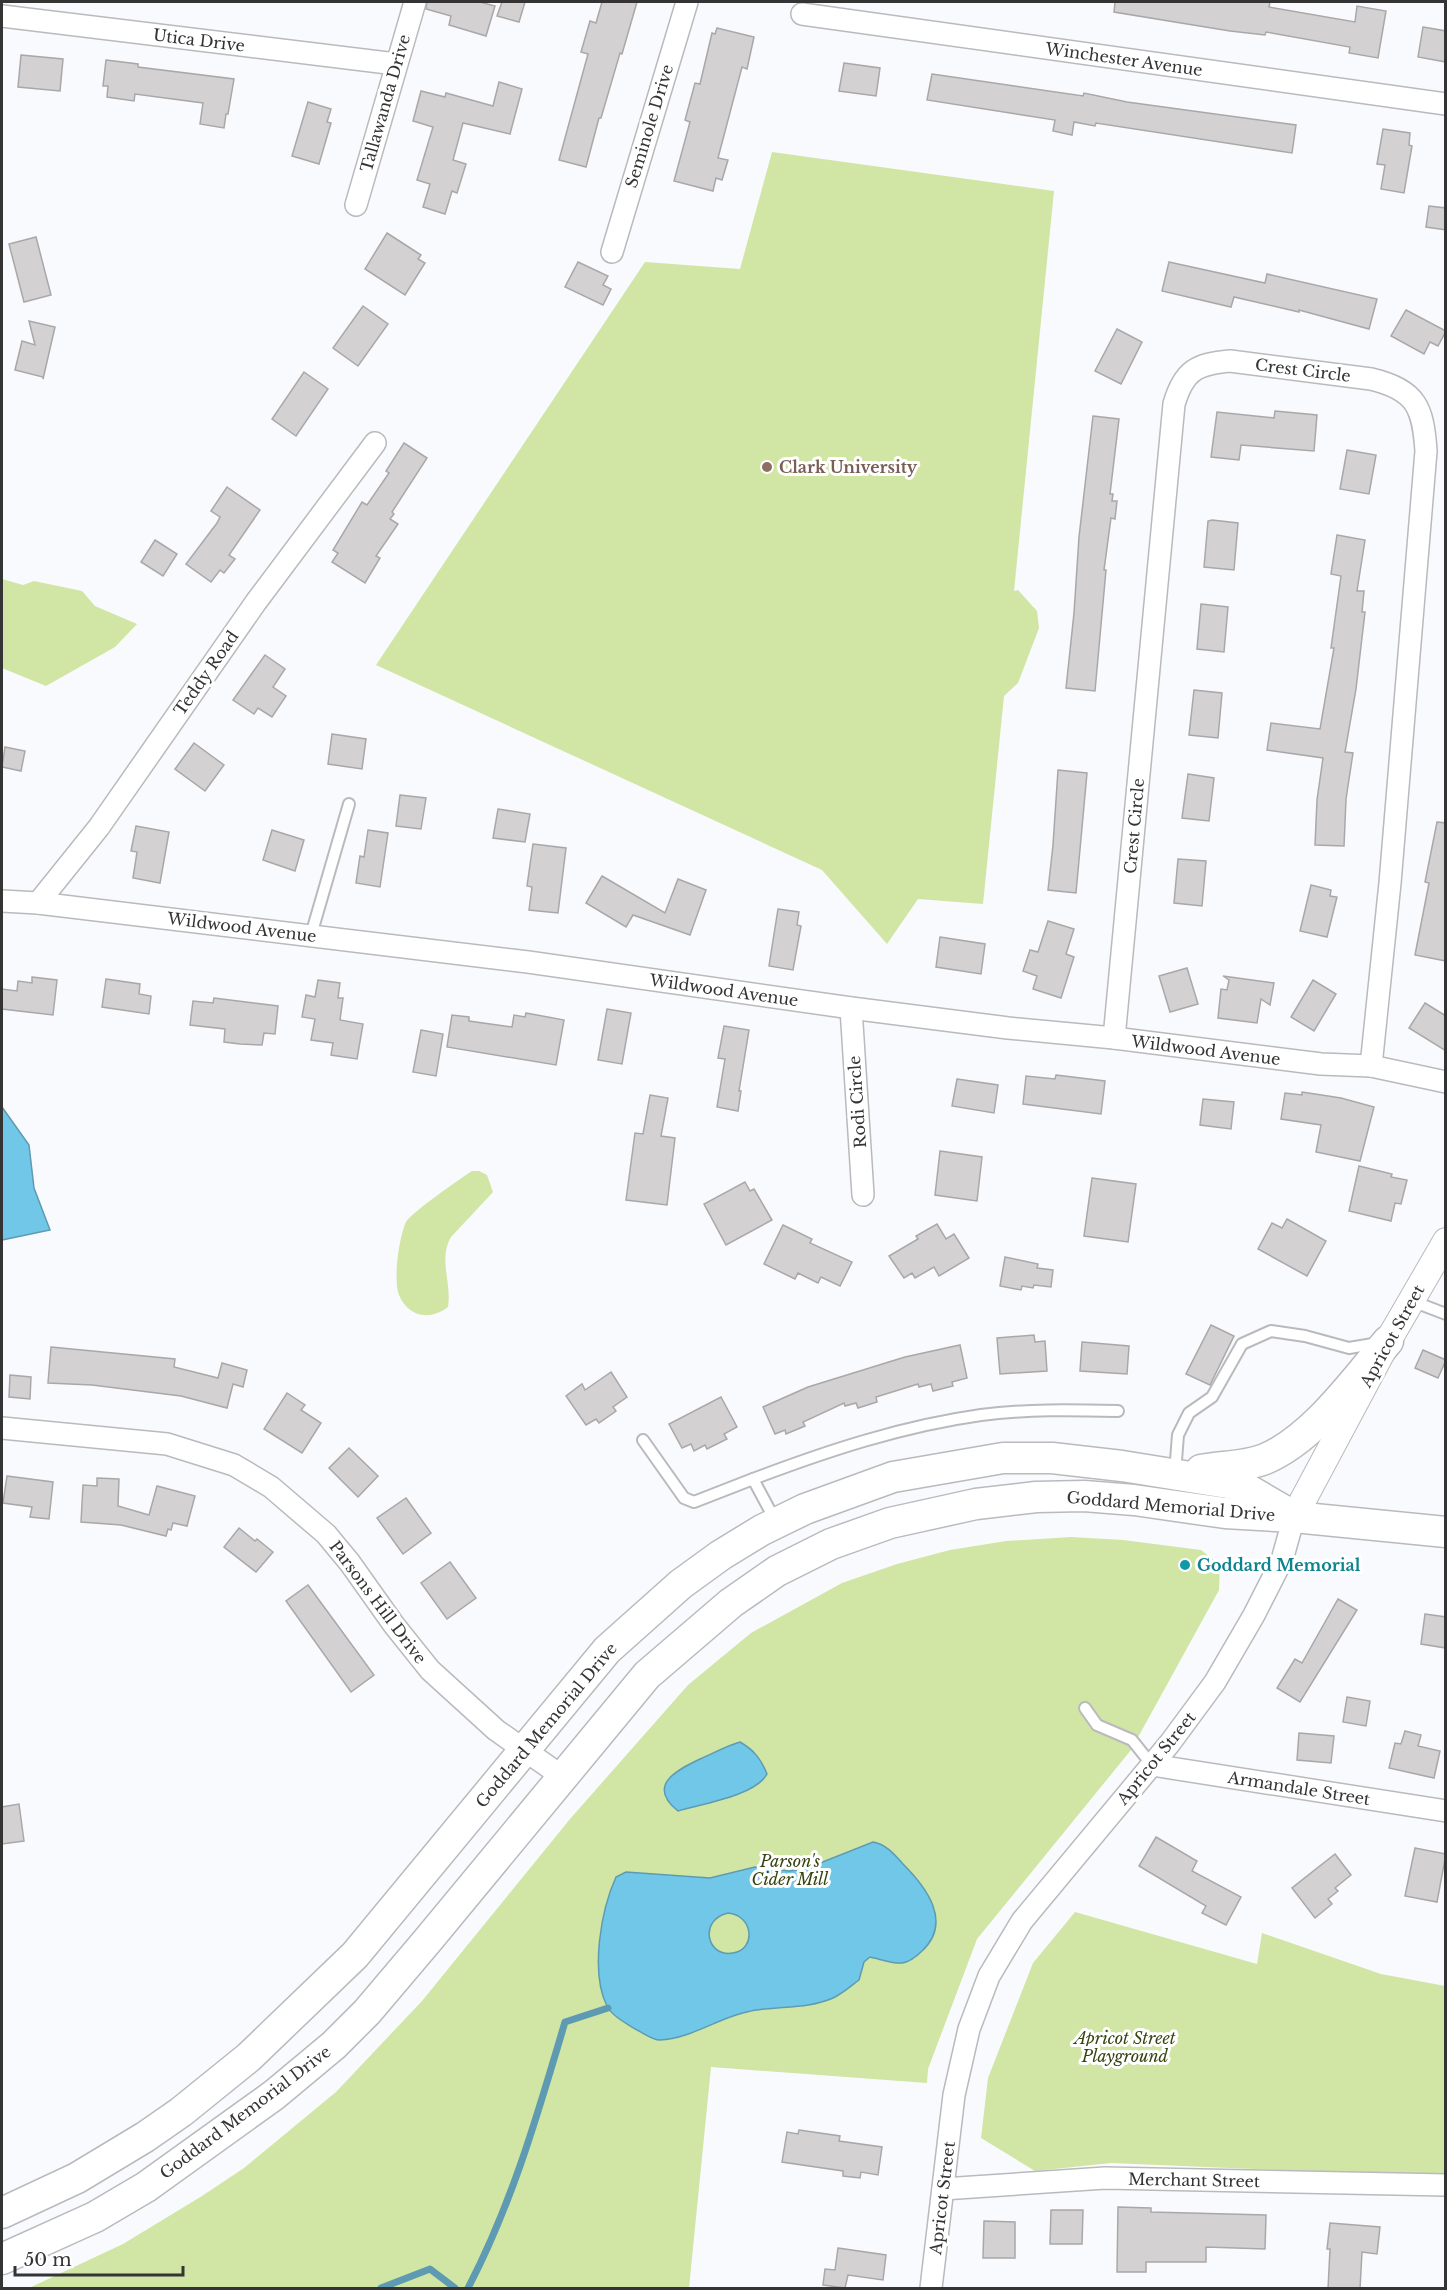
<svg xmlns="http://www.w3.org/2000/svg" width="1447" height="2290" font-family="'Libre Baskerville',serif">
<rect width="100%" height="100%" fill="#f9fafd"/>
<g fill="#d1e5a4">
<path d="M772,152l282,39 -40,400 4,-1 19,21 2,17 -21,55 -14,13 -21,208 -65,-5 -31,45 -65,-74 -446,-205 269,-403 95,7z"/>
<path d="M2,579l21,6 11,-4 48,10 13,15 42,18 -22,23 -69,39 -44,-18z"/>
<path d="M472,1171h7l8,4 6,17 -42,45c-13,23 1,45 -3,70 -18,14 -40,10 -49,-12 -6,-15 0,-58 7,-73 6,-10 54,-43 66,-51z"/>
<path d="M1071,1537l52,3 78,10 19,15 -1,25 -88,160 -154,189 -49,130 -1,14 -216,-16 -22,221h-660l94,-44 79,-48 42,-28 92,-76 86,-91 148,-182 118,-134 63,-52 91,-50 55,-19 53,-14 56,-9z"/>
<path d="M1075,1912l182,52 5,-31 119,41 64,12v191l-334,-14 -76,8 -54,-33 7,-60 45,-115z"/>
</g>
<g fill="#70c7e7" stroke="#5e9bb2" stroke-width="1.5" fill-rule="evenodd">
<path d="M2,1107l27,38 5,43 16,42 -48,10z"/>
<path d="M740,1742c14,8 21,17 27,32 -12,22 -66,30 -89,37 -32,-26 -1,-41 22,-52 14,-6 26,-13 40,-17z"/>
<path d="M873,1842c13,2 22,13 30,22 23,23 50,58 19,87 -5,5 -12,11 -20,12 -10,1 -22,-4 -32,-6l-6,5 -5,18c-8,6 -17,14 -26,18 -27,12 -59,7 -86,14 -29,6 -57,27 -87,28 -8,0 -18,-8 -25,-11 -9,-6 -23,-13 -28,-23 -17,-34 -6,-96 9,-129l10,-5 84,6 45,-11 34,4 16,-2zM728,1913c25,2 29,36 5,40 -26,5 -35,-33 -5,-40z"/>
</g>
<g fill="none" stroke-linecap="round" stroke-linejoin="round">
<g stroke="#5e9bb2" stroke-width="7">
<path d="M381,2288l49,-19 25,19"/>
<path d="M468,2288c44,-84 70,-175 97,-266l43,-14"/>
</g>
</g>
<g fill="#d4d1d2" stroke="#aaa7a8" stroke-width="1.5">
<path d="M427,2h53l15,4 -9,30 -37,-11 2,-9 -25,-7z"/>
<path d="M502,2h23l-6,20 -22,-6z"/>
<path d="M602,2h35l-15,52 -2,-1 -19,65h-2l-13,49 -27,-7 29,-106 -7,-2 9,-31 6,2z"/>
<path d="M1115,2h155l-1,5 86,15 2,-16 29,5 -8,47 -29,-5 1,-6 -84,-15 -1,3 -35,-4 -116,-19z"/>
<path d="M1423,27l23,4v31l-28,-5z"/>
<path d="M717,28l37,9 -7,32 -5,-2 -24,91 10,2 -6,20 -6,-2 -3,13 -39,-10 16,-59 -5,-2 10,-37 5,1 12,-51 3,1z"/>
<path d="M21,55l42,4 -3,32 -42,-4z"/>
<path d="M106,60l32,4v3l96,12 -6,35h-2l-2,14 -24,-4 3,-21 -68,-9 -1,7 -27,-4 1,-11h-5z"/>
<path d="M844,63l36,5 -4,28 -37,-5z"/>
<path d="M932,74l151,22 1,-3 43,9 169,23 -4,28 -196,-30 -1,3 -21,-4 -2,13 -19,-4 2,-11 -128,-20z"/>
<path d="M499,82l23,7 -12,45 -47,-11 -10,37 13,4 -9,29 -5,-2 -7,23 -22,-7 7,-23 -13,-4 16,-53 -20,-6 8,-30 24,6 1,-4 47,13z"/>
<path d="M308,102l23,7 -4,13 4,1 -12,41 -27,-8z"/>
<path d="M1383,129l27,4 -1,12 3,1 -8,47 -23,-4 4,-24 -8,-1z"/>
<path d="M1429,206l17,2v22l-20,-3z"/>
<path d="M387,233l34,22 -3,4 7,4 -20,32 -40,-26z"/>
<path d="M36,237l15,58 -27,7 -15,-58z"/>
<path d="M578,262l30,14 -5,9 8,4 -8,16 -38,-18z"/>
<path d="M1169,262l96,21 2,-9 110,25 -8,30 -70,-19v2l-65,-15 -3,10 -69,-16z"/>
<path d="M363,306l25,18 -30,42 -25,-18z"/>
<path d="M1406,310l40,21 -8,15 -8,-4 -6,12 -33,-18z"/>
<path d="M29,321l26,6 -12,52v-2l-28,-7 7,-29 13,4z"/>
<path d="M1117,329l25,13 -21,42 -26,-13z"/>
<path d="M304,372l24,17 -32,47 -24,-17z"/>
<path d="M1275,411l42,4 -3,36 -73,-6 -2,15 -28,-3 6,-45 57,6z"/>
<path d="M1093,416l26,3 -9,75h3l-1,7h5l-2,18 -4,-1 -7,52h2l-11,121 -29,-3 8,-75 5,-76z"/>
<path d="M404,443l23,15 -35,54 2,2 -4,5 8,5 -22,32 4,2 -15,25 -33,-21 6,-9 -5,-3 29,-48 5,3 22,-32 -3,-2z"/>
<path d="M1347,450l29,5 -7,39 -29,-5z"/>
<path d="M227,487l33,23 -31,45 6,4 -11,14 -4,-3 -9,12 -25,-18 31,-41 3,-6 -9,-6z"/>
<path d="M1212,520l26,3 -4,47 -30,-3 4,-46z"/>
<path d="M1337,535l28,5 -8,51h7l-2,21h3l-9,77 -11,63 8,1 -7,46 -2,47 -29,-1 2,-45 6,-42 -56,-8 4,-27 49,6 14,-81h-3l10,-72 -10,-2z"/>
<path d="M155,540l22,14 -14,22 -22,-14z"/>
<path d="M1201,604l27,3 -4,45 -27,-3z"/>
<path d="M265,655l20,14 -12,18 13,9 -14,21 -14,-9 -4,6 -21,-14z"/>
<path d="M1194,690l28,3 -4,45 -29,-3z"/>
<path d="M332,734l34,5 -4,30 -34,-5z"/>
<path d="M194,743l30,22 -19,26 -30,-22z"/>
<path d="M5,747l20,4 -4,20 -19,-4z"/>
<path d="M1058,770l29,3 -11,120 -28,-3 5,-45z"/>
<path d="M1188,774l26,4 -5,43 -27,-3z"/>
<path d="M400,795l26,3 -5,31 -25,-3z"/>
<path d="M498,809l32,5 -5,28 -32,-4z"/>
<path d="M1437,822l9,1v138l-31,-6 14,-72 -4,-1z"/>
<path d="M136,826l33,6 -9,51 -27,-5 4,-26 -6,-1z"/>
<path d="M272,830l32,10 -9,31 -32,-11z"/>
<path d="M368,830l20,3 -8,54 -24,-4 4,-27 4,1z"/>
<path d="M533,844l33,4 -8,65 -29,-3 3,-23 -5,-1z"/>
<path d="M1178,859l28,2 -4,45 -28,-3z"/>
<path d="M602,876l63,37 13,-34 28,11 -16,45 -57,-20 -7,12 -40,-24z"/>
<path d="M1311,885l20,5 -1,6 7,1 -10,40 -27,-6z"/>
<path d="M778,909l21,3 -2,13 4,1 -8,44 -24,-4z"/>
<path d="M1048,921l26,8 -8,25 8,3 -13,41 -28,-9 4,-13 -14,-5 7,-21 8,2z"/>
<path d="M940,937l45,7 -4,30 -45,-7z"/>
<path d="M1187,968l11,36 -28,8 -11,-36z"/>
<path d="M1223,976l51,7 -4,22 -9,-6 -4,24 -39,-5 3,-29 6,1 2,-10z"/>
<path d="M32,977l25,3 -4,35 -51,-6v-20l15,2 1,-10 14,2z"/>
<path d="M106,979l34,5 -1,10 12,2 -2,18 -47,-7z"/>
<path d="M318,980l22,3 -2,15h5l-3,22 23,4 -6,35 -26,-4 2,-12 -22,-3 4,-21 -13,-2 4,-22 9,2z"/>
<path d="M1313,980l23,14 -22,37 -23,-14z"/>
<path d="M214,998l64,8 -3,28 -11,-1 -2,12 -22,-1 -16,-2 1,-13 -35,-4 3,-24 20,2z"/>
<path d="M1425,1003l21,13v35l-37,-23z"/>
<path d="M607,1009l24,4 -9,51 -24,-4z"/>
<path d="M526,1013l38,7 -8,45 -109,-18 5,-32 17,2v4l43,6 2,-12 11,2z"/>
<path d="M724,1026l25,4 -10,61h2l-3,20 -21,-4 8,-48 -7,-1z"/>
<path d="M421,1030l22,4 -7,42 -23,-4z"/>
<path d="M1056,1075l49,6 -4,33 -78,-10 3,-28 29,3z"/>
<path d="M957,1079l41,6 -4,28 -42,-7z"/>
<path d="M1302,1092l39,6 33,9 -14,54 -44,-9 5,-27 -40,-6 4,-26 17,2z"/>
<path d="M650,1095l18,3 -7,38 14,2 -8,67 -41,-5 9,-67 8,1z"/>
<path d="M1203,1099l31,3 -3,27 -31,-4z"/>
<path d="M940,1151l42,6 -5,44 -42,-6z"/>
<path d="M1359,1166l33,8 -1,3 16,3 -6,24 -6,-1 -4,18 -42,-10z"/>
<path d="M1092,1178l44,6 -8,58 -44,-6z"/>
<path d="M745,1182l5,9 4,-2 18,31 -46,25 -22,-41z"/>
<path d="M1287,1219l39,22 -19,35 -49,-27 14,-26 10,5z"/>
<path d="M937,1224l9,15 8,-5 15,24 -30,18 -5,-9 -19,11 -3,-5 -8,5 -15,-22 29,-17 -2,-3z"/>
<path d="M783,1225l29,14 -2,4 42,19 -12,24 -19,-9 -3,6 -20,-10 -3,6 -31,-15z"/>
<path d="M1005,1257l33,7 -1,4 16,2 -2,17 -17,-2 -1,3 -11,-2 -1,4 -21,-4z"/>
<path d="M1211,1325l23,11 -24,49 -24,-11z"/>
<path d="M1034,1335l1,7 10,-1 2,30 -47,3 -3,-36z"/>
<path d="M1082,1342l47,4 -2,28 -47,-3z"/>
<path d="M960,1345l7,33 -15,4 1,4 -20,5 -2,-7 -12,3 -1,-3 -42,13 1,5 -19,6 -2,-5 -11,3 -1,-3 -41,19 2,4 -19,8 -1,-4 -10,4 -12,-27 45,-20 97,-30z"/>
<path d="M51,1347l124,12 -1,8 44,11 4,-15 25,7 -4,17 -10,-3 -6,24 -46,-12 -89,-11 -44,-2z"/>
<path d="M1423,1350l23,10 -8,18 -23,-10z"/>
<path d="M611,1372l16,25 -14,10 3,4 -17,12 -3,-4 -10,6 -20,-29 16,-12 3,6z"/>
<path d="M10,1375l21,2 -1,22 -21,-2z"/>
<path d="M287,1393l18,12 -4,5 20,13 -19,30 -38,-24z"/>
<path d="M721,1397l16,30 -13,7 3,5 -20,10 -2,-4 -11,6 -3,-7 -9,4 -13,-24z"/>
<path d="M349,1448l29,28 -20,21 -29,-29z"/>
<path d="M7,1476l46,6 -4,37 -19,-2 2,-10 -29,-4z"/>
<path d="M97,1478l22,1 -1,27 31,9 8,-29 38,10 -8,30 -14,-3 -2,7 -3,-1 -2,7 -45,-11 -40,-3 2,-37 14,1z"/>
<path d="M406,1498l25,35 -28,21 -26,-36z"/>
<path d="M239,1528l16,13 2,-2 16,13 -17,20 -32,-25z"/>
<path d="M450,1562l26,36 -29,21 -26,-36z"/>
<path d="M308,1585l66,90 -23,17 -65,-91z"/>
<path d="M1338,1599l19,11 -57,92 -23,-14 18,-29 7,4z"/>
<path d="M1425,1614l21,3v31l-25,-4z"/>
<path d="M1347,1697l23,4 -4,25 -23,-4z"/>
<path d="M1405,1731l16,4 -3,11 22,5 -6,27 -45,-10 6,-25 6,1z"/>
<path d="M1299,1733l35,3 -3,27 -34,-3z"/>
<path d="M19,1804l5,37 -22,3v-37z"/>
<path d="M1156,1837l41,24 -5,10 49,26 -15,28 -24,-12 4,-7 -67,-40z"/>
<path d="M1415,1848l31,6 -9,48 -32,-6z"/>
<path d="M1335,1854l16,21 -16,13 3,3 -10,8 4,5 -17,14 -23,-30z"/>
<path d="M799,2130l41,6 -1,5 43,6 -4,28 -17,-3 -1,6 -17,-2v-5l-61,-9 5,-30 11,2z"/>
<path d="M1118,2207l33,1v4l115,3 -1,34 -59,-2v15h-60v10h-29z"/>
<path d="M1051,2210h32l-1,34h-32z"/>
<path d="M984,2221l31,1v36h-32z"/>
<path d="M1330,2223l50,4 -3,27 -15,-2 -2,37h-32l2,-40h-3z"/>
<path d="M838,2248l48,7 -3,25 -35,-5 -3,13 -22,-3 2,-16 10,1z"/>
</g>
<g fill="none" stroke-linecap="round" stroke-linejoin="round">
<defs>
<g id="service">
<path d="M311,935l38,-131"/>
<path d="M1412,1301l34,13"/>
<path d="M643,1440l41,58 10,4 59,-23 22,41"/>
<path d="M1175,1473l3,-38 11,-22 23,-16 30,-53 29,-13 34,5 44,12 30,-5"/>
<path d="M753,1479c74,-28 149,-53 228,-64 45,-6 91,-5 137,-4"/>
<path d="M1085,1708l12,17 35,15 20,25"/>
</g>
<g id="minor">
<path d="M802,14l644,90"/>
<path d="M2,16l394,48"/>
<path d="M356,205l59,-203"/>
<path d="M612,252l75,-250"/>
<path d="M2,901l36,2 490,59 323,46 157,20 106,10 207,26 50,2 75,16"/>
<path d="M38,903l61,-76 157,-225 119,-159"/>
<path d="M851,1008l12,187"/>
<path d="M1114,1038l60,-634c10,-34 23,-40 56,-43l141,18c46,11 52,29 55,72l-36,432 -19,183"/>
<path d="M2,1428l165,16 67,21 37,22 55,47 24,29 44,62 36,45 66,60 67,47"/>
<path d="M1152,1765l294,46"/>
<path d="M943,2189l162,-11 341,7"/>
<path d="M931,2288l23,-193 15,-66 20,-53 33,-55 148,-178 45,-61 39,-67 28,-55 12,-43"/>
</g>
<path id="tertiary" d="M1294,1517l94,-176 58,-100"/>
<g id="secondary">
<path d="M1201,1470c20,-4 44,-3 64,-11 48,-20 90,-79 123,-118"/>
<path d="M2,2213l75,-35 68,-41 36,-25 68,-55 106,-102 252,-305 74,-66 40,-29 41,-25 43,-21 88,-32 110,-19h49l70,8 118,19 48,28"/>
<path d="M2,2259l93,-42 51,-30 128,-92 60,-50 33,-33 61,-72 219,-265 84,-72 46,-32 54,-27 59,-21 86,-19 60,-7 48,-1 50,4 91,13 69,4 152,15"/>
</g>
</defs>
<use href="#service" stroke="#b9babd" stroke-width="14"/>
<use href="#minor" stroke="#b9babd" stroke-width="24"/>
<use href="#tertiary" stroke="#b9babd" stroke-width="28"/>
<use href="#secondary" stroke="#b9babd" stroke-width="33"/>
<use href="#service" stroke="#fff" stroke-width="10"/>
<use href="#minor" stroke="#fff" stroke-width="21"/>
<use href="#tertiary" stroke="#fff" stroke-width="26"/>
<use href="#secondary" stroke="#fff" stroke-width="30"/>
</g>
<circle fill="#8d6e63" stroke="#fff" stroke-width="2" cx="767" cy="467" r="6"/>
<circle fill="#0f9aa8" stroke="#fff" stroke-width="2" cx="1185" cy="1565" r="6"/>
<g text-anchor="middle" stroke-width="6" stroke-linejoin="round" paint-order="stroke">
<g font-size="16" fill="#343435" stroke="#fff">
<text transform="translate(199 40) rotate(7)" y="6">Utica Drive</text>
<text transform="translate(1124 59) rotate(8)" y="6">Winchester Avenue</text>
<text transform="translate(385 103) rotate(-74)" y="6">Tallawanda Drive</text>
<text transform="translate(649 126) rotate(-73)" y="6">Seminole Drive</text>
<text transform="translate(1303 370) rotate(7)" y="6">Crest Circle</text>
<text transform="translate(206 673) rotate(-55)" y="6">Teddy Road</text>
<text transform="translate(1134 826) rotate(-85)" y="6">Crest Circle</text>
<text transform="translate(242 927) rotate(7)" y="6">Wildwood Avenue</text>
<text transform="translate(724 990) rotate(8)" y="6">Wildwood Avenue</text>
<text transform="translate(1206 1050) rotate(7)" y="6">Wildwood Avenue</text>
<text transform="translate(857 1102) rotate(-94)" y="6">Rodi Circle</text>
<text transform="translate(1392 1336) rotate(-61)" y="6">Apricot Street</text>
<text transform="translate(1171 1506) rotate(5)" y="6">Goddard Memorial Drive</text>
<text transform="translate(378 1602) rotate(53)" y="6">Parsons Hill Drive</text>
<text transform="translate(546 1725) rotate(-50)" y="6">Goddard Memorial Drive</text>
<text transform="translate(1156 1758) rotate(-51)" y="6">Apricot Street</text>
<text transform="translate(1299 1788) rotate(9)" y="6">Armandale Street</text>
<text transform="translate(245 2112) rotate(-37)" y="6">Goddard Memorial Drive</text>
<text transform="translate(1194 2180) rotate(1)" y="6">Merchant Street</text>
<text transform="translate(942 2198) rotate(-83)" y="6">Apricot Street</text>
</g>
<g font-size="16" font-weight="bold" fill="#785e54" stroke="#fff" text-anchor="start">
<text x="779" y="473">Clark University</text>
</g>
<g font-size="16" font-weight="bold" fill="#0d838f" stroke="#fff" text-anchor="start">
<text x="1197" y="1571">Goddard Memorial</text>
</g>
<g font-size="16" font-style="italic" fill="#37430f" stroke="#fff">
<text x="790" y="1867">Parson's<tspan x="790" dy="18">Cider Mill</tspan></text>
<text x="1125" y="2044">Apricot Street<tspan x="1125" dy="18">Playground</tspan></text>
</g>
</g>
<rect width="1447" height="2290" fill="none" stroke="#343435" stroke-width="6"/>
<path d="M15 2266v9h168v-9" fill="none" stroke="#343435" stroke-width="3"/>
<text x="24" y="2266" font-size="18" fill="#343435" stroke="#ffffff" stroke-width="4.5" paint-order="stroke">50 m</text>
</svg>
